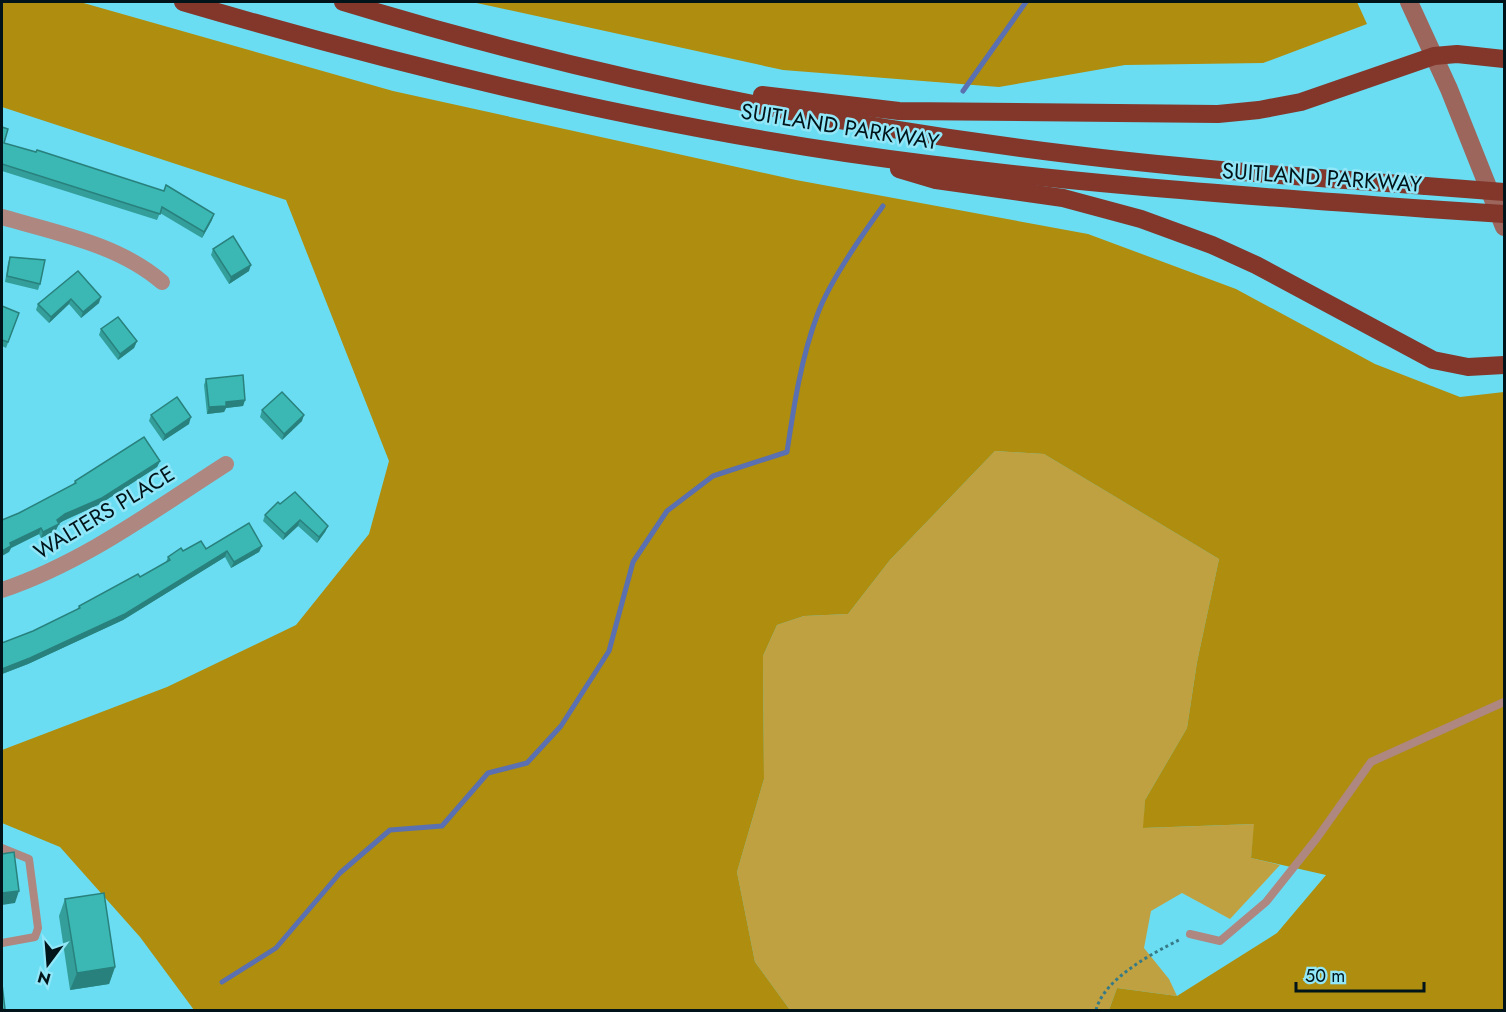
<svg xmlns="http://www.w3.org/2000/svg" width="1506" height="1012" font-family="Jost,sans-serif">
<rect width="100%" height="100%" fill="#6bddf2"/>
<path fill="#c0a141" d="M995,451l49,3 175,105 -22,103 -10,66 -42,72 -1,28 111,-4 -4,34 29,7 -50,54 -48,-26 -31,18 -7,37 25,31 8,17 -60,-8 -8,22h-319l-35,-48 -18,-90 27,-93 -1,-123 14,-31 27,-9 44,-2 42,-54z"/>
<g fill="#af8d0e">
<path d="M2,2h78l313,89 403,89 292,54 148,55 139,75 85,33 44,-5v618h-395l8,-22 60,8 100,-63 49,-58 -75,-17 3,-34 -111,4 2,-28 42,-72 10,-66 22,-103 -175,-105 -49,-3 -105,109 -42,54 -44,2 -27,9 -14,31 1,123 -27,93 18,90 35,48h-596l-54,-73 -80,-90 -58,-24v-73l165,-63 129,-62 73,-91 20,-73 -103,-261 -284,-93z"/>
<path d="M472,2h885l10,22 -104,39 -138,2 -126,22 -216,-17z"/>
</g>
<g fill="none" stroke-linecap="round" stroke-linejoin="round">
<g stroke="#5a70b0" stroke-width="5">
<path d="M963,91l63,-89"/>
<path d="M222,982l54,-34 64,-75 50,-43 52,-4 46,-53 39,-10 34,-37 48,-75 24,-89 34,-51 46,-35 74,-24c7,-47 14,-94 31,-139 12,-32 44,-78 65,-107"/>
</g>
<path stroke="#367a87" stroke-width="3" stroke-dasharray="3 3" stroke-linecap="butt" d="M1096,1010c8,-31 55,-56 83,-70"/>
<g stroke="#ae8780" stroke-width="8">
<path d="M2,848l27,11 9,69 -3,9 -33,6"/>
<path d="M1190,934l30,7 46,-39 51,-64 54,-76 133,-60"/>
</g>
<g stroke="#ae8780" stroke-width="16">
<path d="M2,217c54,16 116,27 160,65"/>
<path d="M2,590c81,-27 152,-80 224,-126"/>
</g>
<path stroke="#9d665c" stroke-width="18" d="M1409,2l40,87 55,138"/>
<g stroke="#83372b" stroke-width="18">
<path d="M183,2c218,64 438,118 663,151 193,28 387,42 582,56"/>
<path d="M343,2c236,72 480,122 725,152 119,15 239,23 358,32"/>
<path d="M762,95l137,16 319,3 41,-4 42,-8 133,-46 23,-2 47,5"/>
<path d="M899,169l37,11 127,18 78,21 71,26 44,20 177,95 35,7 36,-2"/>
</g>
<g stroke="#83372b" stroke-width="18">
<path d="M1426,186l78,6"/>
<path d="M1428,209l76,5"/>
</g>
</g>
<g fill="#339e9a">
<path d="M2,127l2,16 160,48 2,-6 46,35 -10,18 -42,-25 -3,7 -155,-49z"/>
<path d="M213,249l36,22 -20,13 -18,-29z"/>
<path d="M10,257l30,27 -2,6 -33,-8 3,-19z"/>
<path d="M78,271l21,32 -18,15 -12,-14 -20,19 -13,-13 2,-6z"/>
<path d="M2,306l17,7 -13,35 -4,-2z"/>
<path d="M101,329l36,12 -3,7 -16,12 -19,-25z"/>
<path d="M206,379l39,21 -2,6 -17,2 -2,4 -17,2 -3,-29z"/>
<path d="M262,410l40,11 -20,19 -22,-23z"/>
<path d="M151,415l38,9 -26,17 -14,-20z"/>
<path d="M160,461l-3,6 -57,37 -37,17 -5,3 -2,6 -15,8 -2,-4 -28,14 -2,4 10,-39 54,-28 2,-4z"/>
<path d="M280,504l48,22 -3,6 -8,11 -19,-17 -15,14 -20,-19 2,-6z"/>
<path d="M262,546l-3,6 -28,16 -6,-11 -102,63 -95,44 -26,10v-32v1l31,-12 44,-21 2,-4 61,-29 26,-15 2,-5 15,-6z"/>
<path d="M65,899l50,68 -6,17 -39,6 -11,-74z"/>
</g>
<g fill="#29817d">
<path d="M214,214l-2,6 -10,18 2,-6z"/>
<path d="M251,265l-2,6 -20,13 2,-7z"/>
<path d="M101,297l-2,6 -18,15 2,-6z"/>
<path d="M71,299l-2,5 -20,19 2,-6z"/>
<path d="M137,341l-3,7 -16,12 2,-6z"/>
<path d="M245,400l-2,6 -17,2 -2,4 -17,2 2,-7 17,-5z"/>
<path d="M304,415l-2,6 -20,19 2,-6z"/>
<path d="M191,417l-2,7 -26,17 2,-6z"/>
<path d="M160,461l-3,6 -57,37 -37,17 -6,4 2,-1 -3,6 -15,8 2,-6 22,-18z"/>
<path d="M300,520l-2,6 -15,14 2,-6z"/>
<path d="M328,526l-3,6 -8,11 2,-6z"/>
<path d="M41,528l-2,6 -28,14 -2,4 -7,4v-5l8,-8z"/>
<path d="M262,546l-3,6 -28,16 3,-6z"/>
<path d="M227,551l-2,6 -102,63 -95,44 -26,10v-5z"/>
<path d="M19,891l-4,12 -13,2v-12z"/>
<path d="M115,967l-6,17 -39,6 7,-17z"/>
</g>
<g fill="#3bb8b3" stroke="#29817d" stroke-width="1.5">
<path d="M2,127l6,2 -4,14 32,9 1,-2 127,41 2,-6 48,29 -10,18 -42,-25 -2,7 -158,-50z"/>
<path d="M233,236l18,29 -20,12 -18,-28z"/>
<path d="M10,257l35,3 -5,24 -33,-8z"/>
<path d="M78,271l23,26 -18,15 -12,-13 -20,18 -13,-13z"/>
<path d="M2,306l17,7 -11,29 -6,-2z"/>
<path d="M118,317l19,24 -17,13 -19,-25z"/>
<path d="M243,375l2,25 -19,2v4l-17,1 -3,-28z"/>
<path d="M282,392l22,23 -20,19 -22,-24z"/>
<path d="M177,397l14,20 -26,18 -14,-20z"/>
<path d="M144,437l16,24 -58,37 -37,16 -8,6 2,4 -16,8 -2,-4 -31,15 1,3 -9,5v-31l17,-7 57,-30 -1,-2z"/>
<path d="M295,492l33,34 -9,11 -19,-17 -15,14 -20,-19 13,-13 2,2z"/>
<path d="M249,523l13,23 -28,16 -7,-11 -102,63 -95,44 -28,11v-27v1l31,-12 47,-23 -1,-2 59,-32 2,3 30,-17 -2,-3 13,-9 2,3 18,-10 5,8z"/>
<path d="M14,852l5,39 -17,2v-39z"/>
<path d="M104,893l11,74 -38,6 -12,-74z"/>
<path d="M2,984l3,25h-3z"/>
</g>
<g text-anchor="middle" stroke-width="5" stroke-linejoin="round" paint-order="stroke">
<g font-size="22" fill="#001419" stroke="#91e7f8">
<text transform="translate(840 126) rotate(9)" y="8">SUITLAND PARKWAY</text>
<text transform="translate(1322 177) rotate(4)" y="8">SUITLAND PARKWAY</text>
<text transform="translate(104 512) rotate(-31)" y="8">WALTERS PLACE</text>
</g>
</g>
<rect width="1506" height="1012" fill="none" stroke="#001419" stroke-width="6"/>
<g transform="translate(48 964) rotate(196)" stroke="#91e7f8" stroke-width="4.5" paint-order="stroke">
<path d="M0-4.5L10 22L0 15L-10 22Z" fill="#001419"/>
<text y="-9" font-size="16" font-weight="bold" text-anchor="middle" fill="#001419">N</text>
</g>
<path d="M1296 982v9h128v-9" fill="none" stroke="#001419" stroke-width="3"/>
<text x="1305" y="982" font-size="18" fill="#001419" stroke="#91e7f8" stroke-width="4.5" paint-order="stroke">50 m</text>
</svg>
